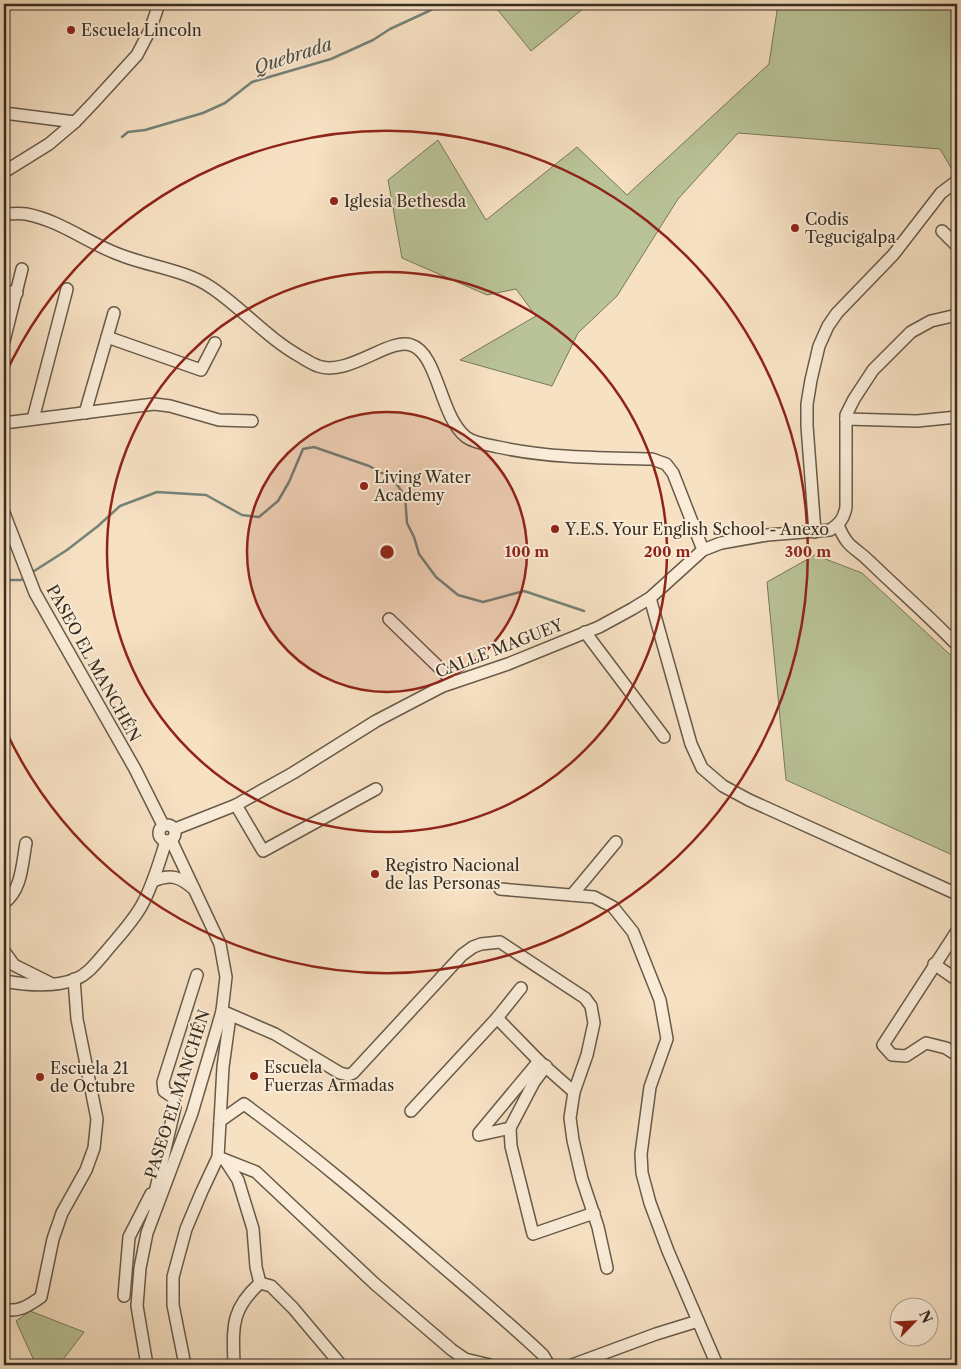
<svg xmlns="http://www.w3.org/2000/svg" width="961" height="1369" font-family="'Libre Caslon Text',serif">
<rect width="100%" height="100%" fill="#f7e1c3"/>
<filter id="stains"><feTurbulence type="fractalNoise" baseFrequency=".004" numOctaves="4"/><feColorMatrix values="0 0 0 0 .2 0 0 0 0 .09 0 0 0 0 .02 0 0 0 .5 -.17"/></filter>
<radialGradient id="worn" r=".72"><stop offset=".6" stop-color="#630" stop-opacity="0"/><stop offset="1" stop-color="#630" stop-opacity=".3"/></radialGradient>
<g fill="#b9c397" stroke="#78785c">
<path d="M493,4h96l-58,47z"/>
<path d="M778,4h179v174l-17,-29 -202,-16 -60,66 -61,97 -39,37 -26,53 -92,-26 76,-44 -20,-27 -29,6 -85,-37 -14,-78 50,-40 48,80 91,-73 50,48 142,-131z"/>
<path d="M815,555l47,18 95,88v196l-171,-77 -19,-198z"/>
<path d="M30,1311l54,21 -25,33h-23l-20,-44z"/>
</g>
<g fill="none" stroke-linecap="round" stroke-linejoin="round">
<g stroke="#748379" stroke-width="2.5">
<path d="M122,137l6,-5 17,-2 58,-17 22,-10 27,-21 79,-23 42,-19 17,-11 39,-18 13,-7"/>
<path d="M31,573l36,-23 31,-24 22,-20 37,-14 49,3 36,20 17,2 19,-16 11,-19 14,-33 11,-2 55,19 24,13 12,17 2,27 7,14 5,17 17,23 22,18 25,7 41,-11 60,20"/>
<path d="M4,580h17l3,-2"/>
</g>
<defs>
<g id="minor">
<path d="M4,113l71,9"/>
<path d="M4,172l45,-28 26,-22 19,-20 43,-47 13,-25 9,-26"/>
<path d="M4,214c7,0 15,-1 22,0 32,6 58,26 87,38 31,14 72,17 99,36 31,21 55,50 89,69 5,3 11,7 17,9 30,11 72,-29 93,-21 27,8 29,72 55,92 8,6 22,8 32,10 51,11 103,11 154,12l14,5 7,9 30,77"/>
<path d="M942,231l15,15"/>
<path d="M4,291l13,2"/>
<path d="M107,337l94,33 14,-27"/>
<path d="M4,341l18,-72"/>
<path d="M85,413l29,-100"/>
<path d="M33,419l34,-130"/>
<path d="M846,419l71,2 40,-4"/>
<path d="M4,423l150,-19 16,2 49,14 33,1"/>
<path d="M4,513l31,80 100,176 28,56"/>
<path d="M838,525c10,24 16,21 32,37 29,28 59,54 87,83"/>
<path d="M815,532l-8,-106v-22l4,-24 8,-34 9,-20 9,-13 56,-58 48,-62 16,-12"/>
<path d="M650,598l41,146 11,24 21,18 26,14 208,94"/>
<path d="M389,619l64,62"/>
<path d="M585,632l79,105"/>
<path d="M236,805l27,46 113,-62"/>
<circle cx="167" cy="833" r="8"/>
<path d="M175,829l61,-24 57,-32 83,-52 67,-35 65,-22 91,-37 33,-18 18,-11 53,-48 18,-7 46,-8 63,-5c10,-6 14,-12 16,-23v-92l8,-16 19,-29 38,-38 20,-11 26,-6"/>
<path d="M153,881c18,-7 26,-5 41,8"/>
<path d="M500,889l94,8 19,10 20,25 27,68 7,39 -17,48 -9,67 1,19 8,30 18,48 49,114"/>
<path d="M572,895l44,-53"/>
<path d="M4,903c18,-13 18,-39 22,-60"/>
<path d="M957,931l-74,114 9,10 14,1 20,-13 20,5 11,7"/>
<path d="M4,951l10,14 36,18"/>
<path d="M934,964l23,16"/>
<path d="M4,981c22,4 50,7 72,-2 12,-5 20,-16 28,-25 13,-16 28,-31 38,-49 11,-20 17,-42 24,-64"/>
<path d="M222,1011l53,23 65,39 8,2 5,-2 109,-118 11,-8 8,-3 19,-2 85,56 6,8 3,17 -7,32 -13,37 -4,26 3,22 9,39 16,48 9,41"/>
<path d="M497,1018l42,43 35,31"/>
<path d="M546,1066l-12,16 -24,46 1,18 22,88 61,-21"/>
<path d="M411,1111l86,-93 24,-30"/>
<path d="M220,1121l24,-17c67,49 129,102 191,156 36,31 73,62 108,95l6,10"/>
<path d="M510,1128l-31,7v-2l60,-72"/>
<path d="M218,1157l38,15 119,112 77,66 13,9 25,6"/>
<path d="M225,1160l13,20 15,49 3,38 4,16c-30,27 -27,45 -26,82"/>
<path d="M152,1205l23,-98c0,-9 -3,-11 -11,-16l-1,-9 34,-107"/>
<path d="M260,1283l11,3 22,22 48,57"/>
<path d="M124,1296l5,-59 22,-43"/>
<path d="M4,1309c15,4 25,-4 37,-12l12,-58 9,-26 24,-43 8,-22 3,-29 -20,-100 -3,-40"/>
<path d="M147,1365l-10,-59 3,-38 7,-35 45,-120 26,-88 4,-14 4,-34 -6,-33 -49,-104"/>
<path d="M185,1365l-12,-60v-28l13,-48 16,-38 16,-34 5,-90 7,-51"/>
<path d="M572,1365l84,-31 42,-13"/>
</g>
</defs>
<use href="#minor" stroke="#675a49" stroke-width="14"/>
<use href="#minor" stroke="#faecd8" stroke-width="11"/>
</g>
<circle cx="387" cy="552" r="140" fill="#8f2418" fill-opacity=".12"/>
<g fill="none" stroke="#8f2418" stroke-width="2.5">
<circle cx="387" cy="552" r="140"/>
<circle cx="387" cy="552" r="280"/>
<path d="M4 377A421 421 0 1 1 4 727"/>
</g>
<g fill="#8f2418" stroke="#faecd8" stroke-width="2">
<circle cx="71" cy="30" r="5"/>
<circle cx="334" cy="201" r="5"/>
<circle cx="795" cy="228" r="5"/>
<circle cx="364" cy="486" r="5"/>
<circle cx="555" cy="529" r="5"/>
<circle cx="375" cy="874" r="5"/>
<circle cx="254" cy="1076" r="5"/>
<circle cx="40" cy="1077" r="5"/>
</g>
<g text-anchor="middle" stroke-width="4" stroke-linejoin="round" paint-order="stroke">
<g font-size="16" fill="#372d20" stroke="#faecd8" text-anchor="start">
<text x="81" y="36">Escuela Lincoln</text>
<text x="344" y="207">Iglesia Bethesda</text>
<text x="805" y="225">Codis<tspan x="805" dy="18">Tegucigalpa</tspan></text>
<text x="374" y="483">Living Water<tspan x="374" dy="18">Academy</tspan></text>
<text x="565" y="535">Y.E.S. Your English School - Anexo</text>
<text x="385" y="871">Registro Nacional<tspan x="385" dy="18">de las Personas</tspan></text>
<text x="264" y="1073">Escuela<tspan x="264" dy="18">Fuerzas Armadas</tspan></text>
<text x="50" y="1074">Escuela 21<tspan x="50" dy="18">de Octubre</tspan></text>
</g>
<g font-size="16" fill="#372d20" stroke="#faecd8">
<text transform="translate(499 648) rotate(-21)" y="6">CALLE MAGUEY</text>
<text transform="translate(94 663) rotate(61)" y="6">PASEO EL MANCHÉN</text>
<text transform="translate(177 1094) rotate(-72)" y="6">PASEO EL MANCHÉN</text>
</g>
<g font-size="18" font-style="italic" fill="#505145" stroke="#faecd8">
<text transform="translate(293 56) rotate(-18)" y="6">Quebrada</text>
</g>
</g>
<circle cx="387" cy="552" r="8" fill="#8f2418" stroke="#faecd8" stroke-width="2.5"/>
<g font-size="15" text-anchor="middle" font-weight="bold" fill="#8f2418" stroke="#faecd8" stroke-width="4" stroke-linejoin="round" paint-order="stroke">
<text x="527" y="557">100 m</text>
<text x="667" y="557">200 m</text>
<text x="808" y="557">300 m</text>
</g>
<rect width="961" height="1369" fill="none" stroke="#f7e1c3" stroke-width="20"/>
<rect x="5" y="5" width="951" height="1359" fill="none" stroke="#372d20" stroke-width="2.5"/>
<rect x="10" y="10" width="941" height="1349" fill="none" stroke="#372d20"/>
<g transform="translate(914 1322) rotate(66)"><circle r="24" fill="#faecd8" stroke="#aca08e"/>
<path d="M0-4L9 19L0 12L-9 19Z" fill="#8f2418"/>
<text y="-8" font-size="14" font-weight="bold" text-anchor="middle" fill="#372d20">N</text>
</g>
<rect width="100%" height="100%" filter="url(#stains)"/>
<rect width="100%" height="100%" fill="url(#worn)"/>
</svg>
